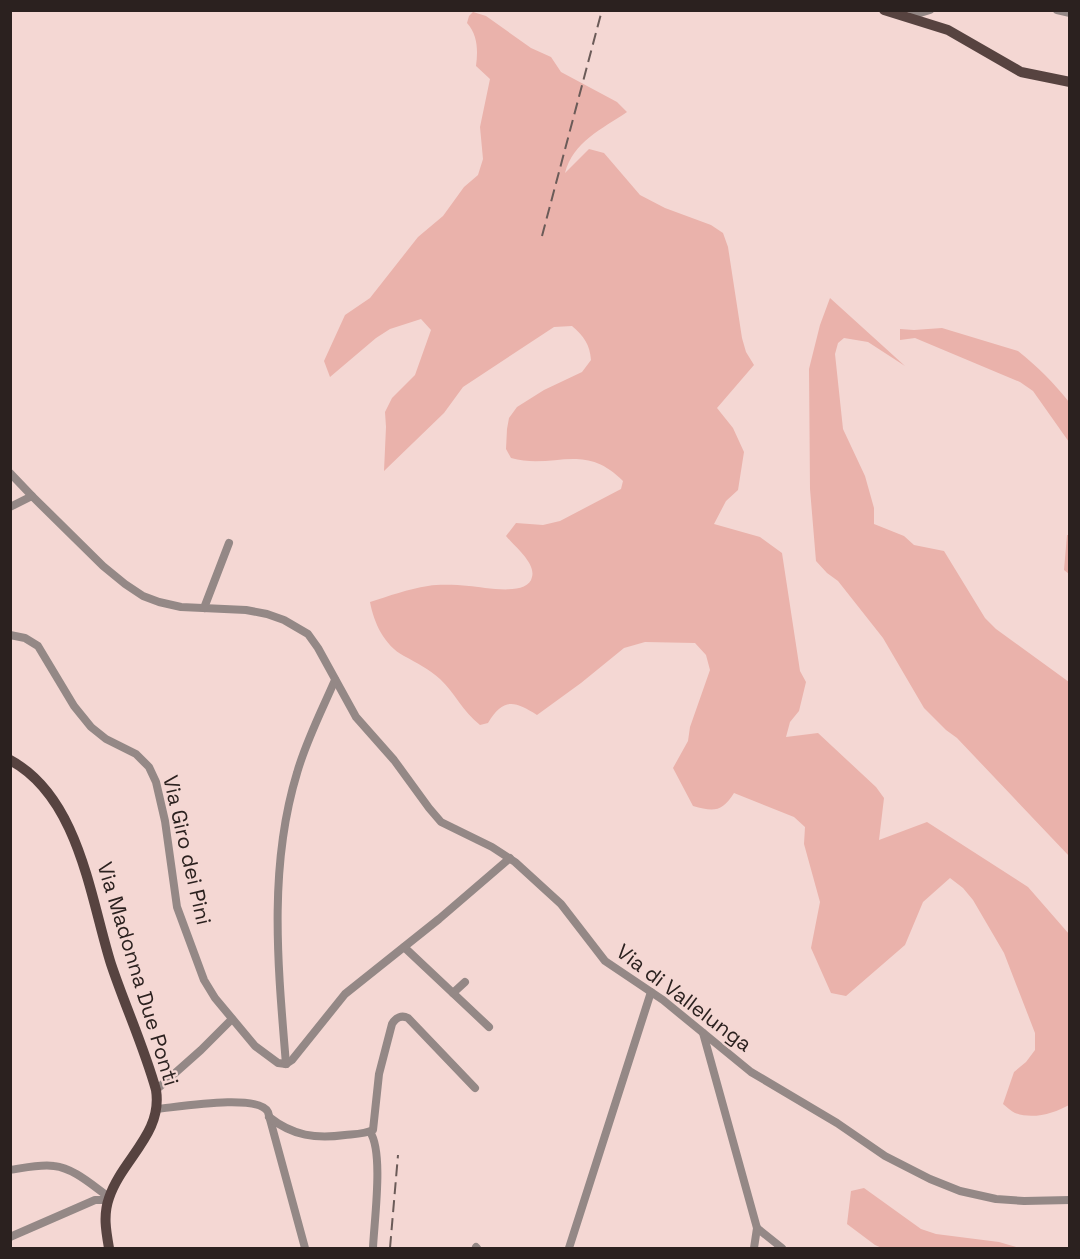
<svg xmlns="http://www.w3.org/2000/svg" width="1080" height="1259" font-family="'Space Grotesk',sans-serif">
<rect width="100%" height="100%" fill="#f4d7d3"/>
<g fill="#eab2ab">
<path d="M473,12l13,4 45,32 20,9 10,15 56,30 10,10c-25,17 -54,30 -62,61l24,-24 15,4 36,42 25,13 46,17 12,8 5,14 14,91 4,14 8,13 -37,43 16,20 11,24 -6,38 -12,11 -12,23 46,13 22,16 18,118 6,11 -7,29 -9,11 -4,15 32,-4 58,54 8,11 -5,42 48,-18 101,65 41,47v171c-14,8 -36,15 -54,8 -4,-2 -8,-6 -12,-9l11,-32 12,-10 9,-12v-17l-31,-80 -31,-53 -10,-12 -13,-10 -27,24 -18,43 -59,51 -15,-3 -20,-45 9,-46 -16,-58 1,-17 -11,-10 -60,-24c-12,19 -20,19 -41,13l-20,-38 15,-27 2,-14 20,-57 -4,-15 -11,-12 -50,-1 -21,6 -43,35 -44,32c-23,-15 -34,-17 -49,8l-8,2c-17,-13 -25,-32 -40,-46 -11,-10 -23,-16 -36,-23 -20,-11 -30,-33 -34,-54 19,-6 38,-13 58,-16 13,-2 28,-1 41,0 15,1 59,11 63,-9 4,-14 -18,-31 -26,-41l10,-13 27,2 17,-4 61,-32 2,-8c-39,-40 -69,-11 -112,-23l-5,-9 1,-20 2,-11 8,-11 27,-17 38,-18 9,-12c-1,-15 -7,-24 -19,-34l-18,1 -91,60 -19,26 -60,58 2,-44 -1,-15 7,-14 23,-23 16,-45 -10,-11 -31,10 -14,9 -46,39 -6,-16 21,-46 25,-17 48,-61 25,-21 21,-29 14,-12 5,-16 -3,-32 10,-48 -14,-13c2,-15 2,-31 -9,-43l2,-7z"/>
<path d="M830,298l75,68 -37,-24 -24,-4 -6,5 -3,11 8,75 22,47 9,32v16l30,12 10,9 30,6 41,67 11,11 73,53v174l-112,-118 -11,-8 -22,-22 -41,-70 -45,-57 -11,-8 -11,-12 -6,-72 -1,-120 11,-44z"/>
<path d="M942,328l76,23c19,15 36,32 51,51v40l-36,-51 -13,-9 -105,-44 -15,2v-11l14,1z"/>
<path d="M1067,535h2v39l-5,-4z"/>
<path d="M864,1188l57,41 15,5 63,8 21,6h-138l-7,-3 -28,-21 4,-33z"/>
</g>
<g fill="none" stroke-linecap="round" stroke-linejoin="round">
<g stroke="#948886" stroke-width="8">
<path d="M1057,10l13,3"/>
<path d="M907,17l23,-7"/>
<path d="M10,473l22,23"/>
<path d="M10,507l22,-11 71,70 22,18 18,12 16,6 22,5 65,3 21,4 17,6 24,14 10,14 38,69 38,43 35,48 12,14 51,25 23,15 46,42 44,57 58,39 88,72 86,51 48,33 45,23 30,12 36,8 28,2 46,-1"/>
<path d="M204,608l25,-65"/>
<path d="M10,635l15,3 13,8 36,60 17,21 15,12 30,15 13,13 7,15 9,39 12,86 27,73 11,18 40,48 23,17 8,1"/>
<path d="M404,947l85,80"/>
<path d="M453,993l12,-11"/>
<path d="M703,1033l54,195 25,20"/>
<path d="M286,1064c-8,-97 -18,-196 11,-291 9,-32 25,-63 38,-93"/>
<path d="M286,1064l6,-4 53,-66 94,-75 71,-61"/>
<path d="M156,1090l45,-40 31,-31"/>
<path d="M157,1109c21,-2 101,-16 111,3l37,136"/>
<path d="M269,1117c24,19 47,22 76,18 10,-1 20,-1 28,-5l6,-56 13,-50c4,-7 10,-9 16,-6l67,70"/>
<path d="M370,1132c14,20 4,90 3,116"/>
<path d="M10,1170c14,-2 30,-6 44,-4 20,2 39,20 55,31"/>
<path d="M10,1237l85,-37h13"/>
<path d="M476,1247l1,1"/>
<path d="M569,1248l82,-256"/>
<path d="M754,1248l3,-20"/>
</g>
<g stroke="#574340" stroke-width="10">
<path d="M884,10l64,20 73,42 49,10"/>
<path d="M10,760c69,37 80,137 101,204 14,42 33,83 45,126 7,44 -34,69 -47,108 -6,17 -3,33 0,50"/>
</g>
<g stroke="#6b5b58" stroke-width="2" stroke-dasharray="12 6" stroke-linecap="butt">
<path d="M542,236l60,-226"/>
<path d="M390,1248l8,-93"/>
</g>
</g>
<g text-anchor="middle" stroke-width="4.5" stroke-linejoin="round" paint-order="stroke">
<g font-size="21" fill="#2b211f" stroke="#f4d7d3">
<text transform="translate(187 850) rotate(77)" y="7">Via Giro dei Pini</text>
<text transform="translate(138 974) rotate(73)" y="7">Via Madonna Due Ponti</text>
<text transform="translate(684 998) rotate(37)" y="7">Via di Vallelunga</text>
</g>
</g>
<rect width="1080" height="1259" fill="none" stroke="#2b211f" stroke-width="24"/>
</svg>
